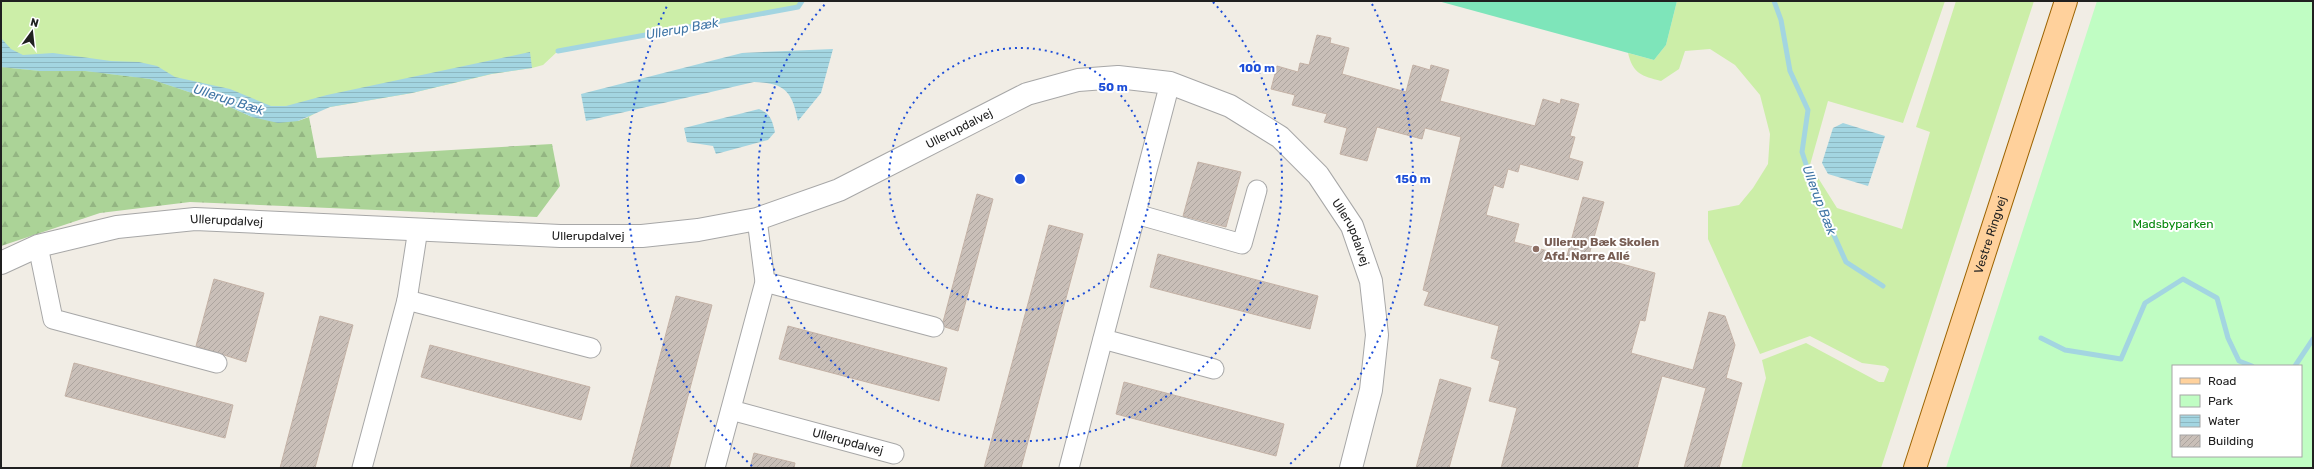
<svg xmlns="http://www.w3.org/2000/svg" width="2314" height="469" font-family="Rubik,sans-serif">
<defs>
<pattern id="forest-firs" width="22" height="20" patternUnits="userSpaceOnUse"><rect width="22" height="20" fill="#abd397"/><path d="M5 1l3.5 6h-7zM16 11l3.5 6h-7z" fill="#93b582"/></pattern>
<pattern id="water-rules" width="6" height="5" patternUnits="userSpaceOnUse"><rect width="6" height="5" fill="#a3d5e1"/><path d="M0 2.5h6" fill="none" stroke="#8cb7c1"/></pattern>
<pattern id="building-hatch" width="6" height="6" patternUnits="userSpaceOnUse"><rect width="6" height="6" fill="#c9bfb8"/><path d="M-1 1l2-2M0 6l6-6M5 7l2-2" fill="none" stroke="#aca49e"/></pattern>
</defs>
<rect width="100%" height="100%" fill="#f1ede5"/>
<g fill="#cceea8">
<path d="M1,1h801l-4,6 -240,44 -15,14 -11,3 -40,6 -80,19 -82,14 -10,3 -11,7 -133,-28 -175,-22z"/>
<path d="M1677,1h268l-42,122 -75,-22 -18,64 27,43 65,21 28,-97 -14,-5 40,-126h78l-153,467h-140l25,-90 -4,-18 44,-17 73,39h5l5,-13 -4,-3 -23,-3 -52,-27 -50,18 -52,-115v-28l31,-6 14,-17 15,-24 2,-30 -10,-39 -25,-30 -25,-16 -25,2 -6,18 -18,12c-19,-5 -28,-7 -33,-28l26,7 12,-15z"/>
</g>
<path fill="url(#forest-firs)" d="M1,67l39,4h45l65,8 69,23 33,15 46,4 11,-4 8,41 235,-14 8,42 -23,31 -347,-15 -90,11 -99,33z"/>
<path fill="#c0fdc3" fill-rule="evenodd" d="M2097,1h216v467h-367zM2173,366h128v90h-128z"/>
<path fill="#7ee5ba" d="M1438,1h239l-11,44 -12,15z"/>
<g fill="url(#water-rules)">
<path d="M1,38l10,11 12,6 30,-2 58,8 28,1 18,4 18,11 55,12 41,17h15l41,-11 203,-43 2,16 -41,6 -79,19 -82,14 -32,14 -20,2 -26,-6 -33,-15 -69,-23 -65,-8h-45l-39,-4z"/>
<path d="M833,49l-12,44 -23,28c-6,-30 -13,-38 -44,-39l-168,39 -5,-27 161,-41z"/>
<path d="M759,109c12,5 13,11 16,23l-7,8 -52,14 -3,-8 -26,-4 -3,-14z"/>
<path d="M1843,123l42,13 -17,50 -40,-12 -6,-11 11,-35z"/>
</g>
<g fill="none" stroke-linecap="round" stroke-linejoin="round">
<g stroke="#a3d5e1" stroke-width="5">
<path d="M1774,1l7,19 9,51 18,39 -6,42 14,43 30,67 37,24"/>
<path d="M558,51l240,-44 4,-6"/>
<path d="M2041,338l24,12 56,9 24,-56 38,-24 34,19 11,40 11,23 13,5"/>
<path d="M2295,366l18,-27"/>
</g>
</g>
<g fill="url(#building-hatch)" stroke="#c4b2a6">
<path d="M1317,35l14,3 -1,5 19,5 -7,26 64,18 7,-27 17,5 1,-5 18,5 -9,31 95,25 8,-27 17,5 1,-5 18,5 -9,32 5,1 -6,21 14,4 -5,18 -58,-16 -2,8 -10,-3 -5,19 -9,-3 -8,30 33,9 -5,18 53,14 16,-59 21,5 -15,53 66,18 -10,48 -5,-1 -9,33 62,17 16,-58 16,4 10,29 -9,33 16,5 -23,85h-35l22,-80 -44,-12 -25,92h-136l16,-60 -28,-7 11,-40 -9,-3 8,-32 -75,-21 5,-13 -6,-2 38,-153 -36,-9 -3,11 -45,-12 -10,34 -27,-7 7,-26 -23,-6 3,-8 -35,-9 3,-10 -24,-6 6,-23 21,6 2,-9 9,2z"/>
<path d="M1198,162l43,10 -15,55 -43,-11z"/>
<path d="M977,194l16,5 -35,132 -13,-4 -2,-5z"/>
<path d="M1049,225l34,9 -62,234h-37z"/>
<path d="M1158,254l160,42 -8,33 -160,-42z"/>
<path d="M214,279l50,14 -18,69 -50,-16z"/>
<path d="M676,296l36,9 -43,163h-39z"/>
<path d="M320,316l33,9 -38,143h-35z"/>
<path d="M788,326l159,42 -8,33 -160,-42z"/>
<path d="M430,345l160,42 -9,33 -160,-43z"/>
<path d="M74,363l159,42 -8,33 -160,-42z"/>
<path d="M1440,379l31,9 -22,80h-33z"/>
<path d="M1124,382l160,42 -8,32 -160,-42z"/>
<path d="M754,453l41,10 -1,5h-44z"/>
</g>
<g fill="none" stroke-linecap="round" stroke-linejoin="round">
<defs>
<g id="minor">
<path d="M1136,214l106,30 15,-54"/>
<path d="M38,246l15,73 164,44"/>
<path d="M765,282l169,45"/>
<path d="M407,300l184,48"/>
<path d="M1103,339l111,30"/>
<path id="s1" d="M731,410l163,44"/>
<path d="M362,468l45,-168 11,-71"/>
<path d="M715,468l50,-186 -8,-63"/>
<path d="M1069,468l101,-385"/>
</g>
<g id="tertiary">
<path id="s2" d="M1,263l37,-17 79,-19 78,-8 365,17h82l56,-6 59,-11 82,-29 188,-96 51,-14 40,-3 52,6 60,23 50,31 38,38 34,51 19,55 6,54 -6,55 -20,78"/>
</g>
<g id="primary">
<path id="s3" d="M1915,468l151,-467"/>
</g>
</defs>
<use href="#minor" stroke="#a7a7a7" stroke-width="21"/>
<use href="#tertiary" stroke="#a7a7a7" stroke-width="24"/>
<use href="#primary" stroke="#9b6300" stroke-width="24"/>
<use href="#minor" stroke="#fff" stroke-width="19"/>
<use href="#tertiary" stroke="#fff" stroke-width="22"/>
<use href="#primary" stroke="#ffd19c" stroke-width="22"/>
</g>
<g fill="none" stroke="#1d4ed8" stroke-width="2" stroke-dasharray="2 4">
<circle cx="1020" cy="179" r="131"/>
<path d="M1213 2A262 262 0 1 1 827 2"/>
<path d="M752 466A393 393 0 0 1 668 4M1372 4A393 393 0 0 1 1288 466"/>
</g>
<circle fill="#8d6e63" stroke="#fff" stroke-width="1.5" cx="1536" cy="249" r="4"/>
<g text-anchor="middle" stroke-width="4" stroke-linejoin="round" paint-order="stroke">
<g font-size="12" fill="#202020" stroke="#fff">
<text dy="4" stroke="none"><textPath href="#s2" startOffset="986">Ullerupdalvej</textPath></text>
<text dy="4" stroke="none"><textPath href="#s2" startOffset="232">Ullerupdalvej</textPath></text>
<text dy="4" stroke="none"><textPath href="#s2" startOffset="1451">Ullerupdalvej</textPath></text>
<text dy="4" stroke="none"><textPath href="#s3" startOffset="245">Vestre Ringvej</textPath></text>
<text dy="4" stroke="none"><textPath href="#s2" startOffset="594">Ullerupdalvej</textPath></text>
<text dy="4" stroke="none"><textPath href="#s1" startOffset="121">Ullerupdalvej</textPath></text>
</g>
<g font-size="12" fill="#04870b" stroke="#fff">
<text x="2173" y="228">Madsbyparken</text>
</g>
<g font-size="12" font-weight="bold" fill="#785e54" stroke="#fff" text-anchor="start">
<text x="1544" y="246">Ullerup Bæk Skolen<tspan x="1544" dy="14">Afd. Nørre Allé</tspan></text>
</g>
<g font-size="13" font-style="italic" fill="#4076a6" stroke="#fff">
<text transform="translate(682 28) rotate(-10)" y="5">Ullerup Bæk</text>
<text transform="translate(229 99) rotate(18)" y="5">Ullerup Bæk</text>
<text transform="translate(1820 200) rotate(69)" y="5">Ullerup Bæk</text>
</g>
</g>
<circle cx="1020" cy="179" r="6" fill="#1d4ed8" stroke="#fff" stroke-width="2"/>
<g font-size="12" text-anchor="middle" font-weight="bold" fill="#1d4ed8" stroke="#fff" stroke-width="4" stroke-linejoin="round" paint-order="stroke">
<text x="1257" y="72">100 m</text>
<text x="1113" y="91">50 m</text>
<text x="1413" y="183">150 m</text>
</g>
<rect width="2314" height="469" fill="none" stroke="#202020" stroke-width="4"/>
<rect x="2172" y="365" width="130" height="92" fill="#ffffff" stroke="#a6a6a6"/>
<rect x="2180" y="378" width="20" height="6" fill="#ffd19c" stroke="#a6a6a6"/>
<text x="2208" y="385" font-size="12" fill="#202020">Road</text>
<rect x="2180" y="395" width="20" height="12" fill="#c0fdc3" stroke="#a6a6a6"/>
<text x="2208" y="405" font-size="12" fill="#202020">Park</text>
<rect x="2180" y="415" width="20" height="12" fill="url(#water-rules)" stroke="#a6a6a6"/>
<text x="2208" y="425" font-size="12" fill="#202020">Water</text>
<rect x="2180" y="435" width="20" height="12" fill="url(#building-hatch)" stroke="#a6a6a6"/>
<text x="2208" y="445" font-size="12" fill="#202020">Building</text>
<g transform="translate(32 32) rotate(15)" stroke="#ffffff" stroke-width="3" paint-order="stroke">
<path d="M0-3L7 15L0 10L-7 15Z" fill="#202020"/>
<text y="-6" font-size="11" font-weight="bold" text-anchor="middle" fill="#202020">N</text>
</g>
</svg>
